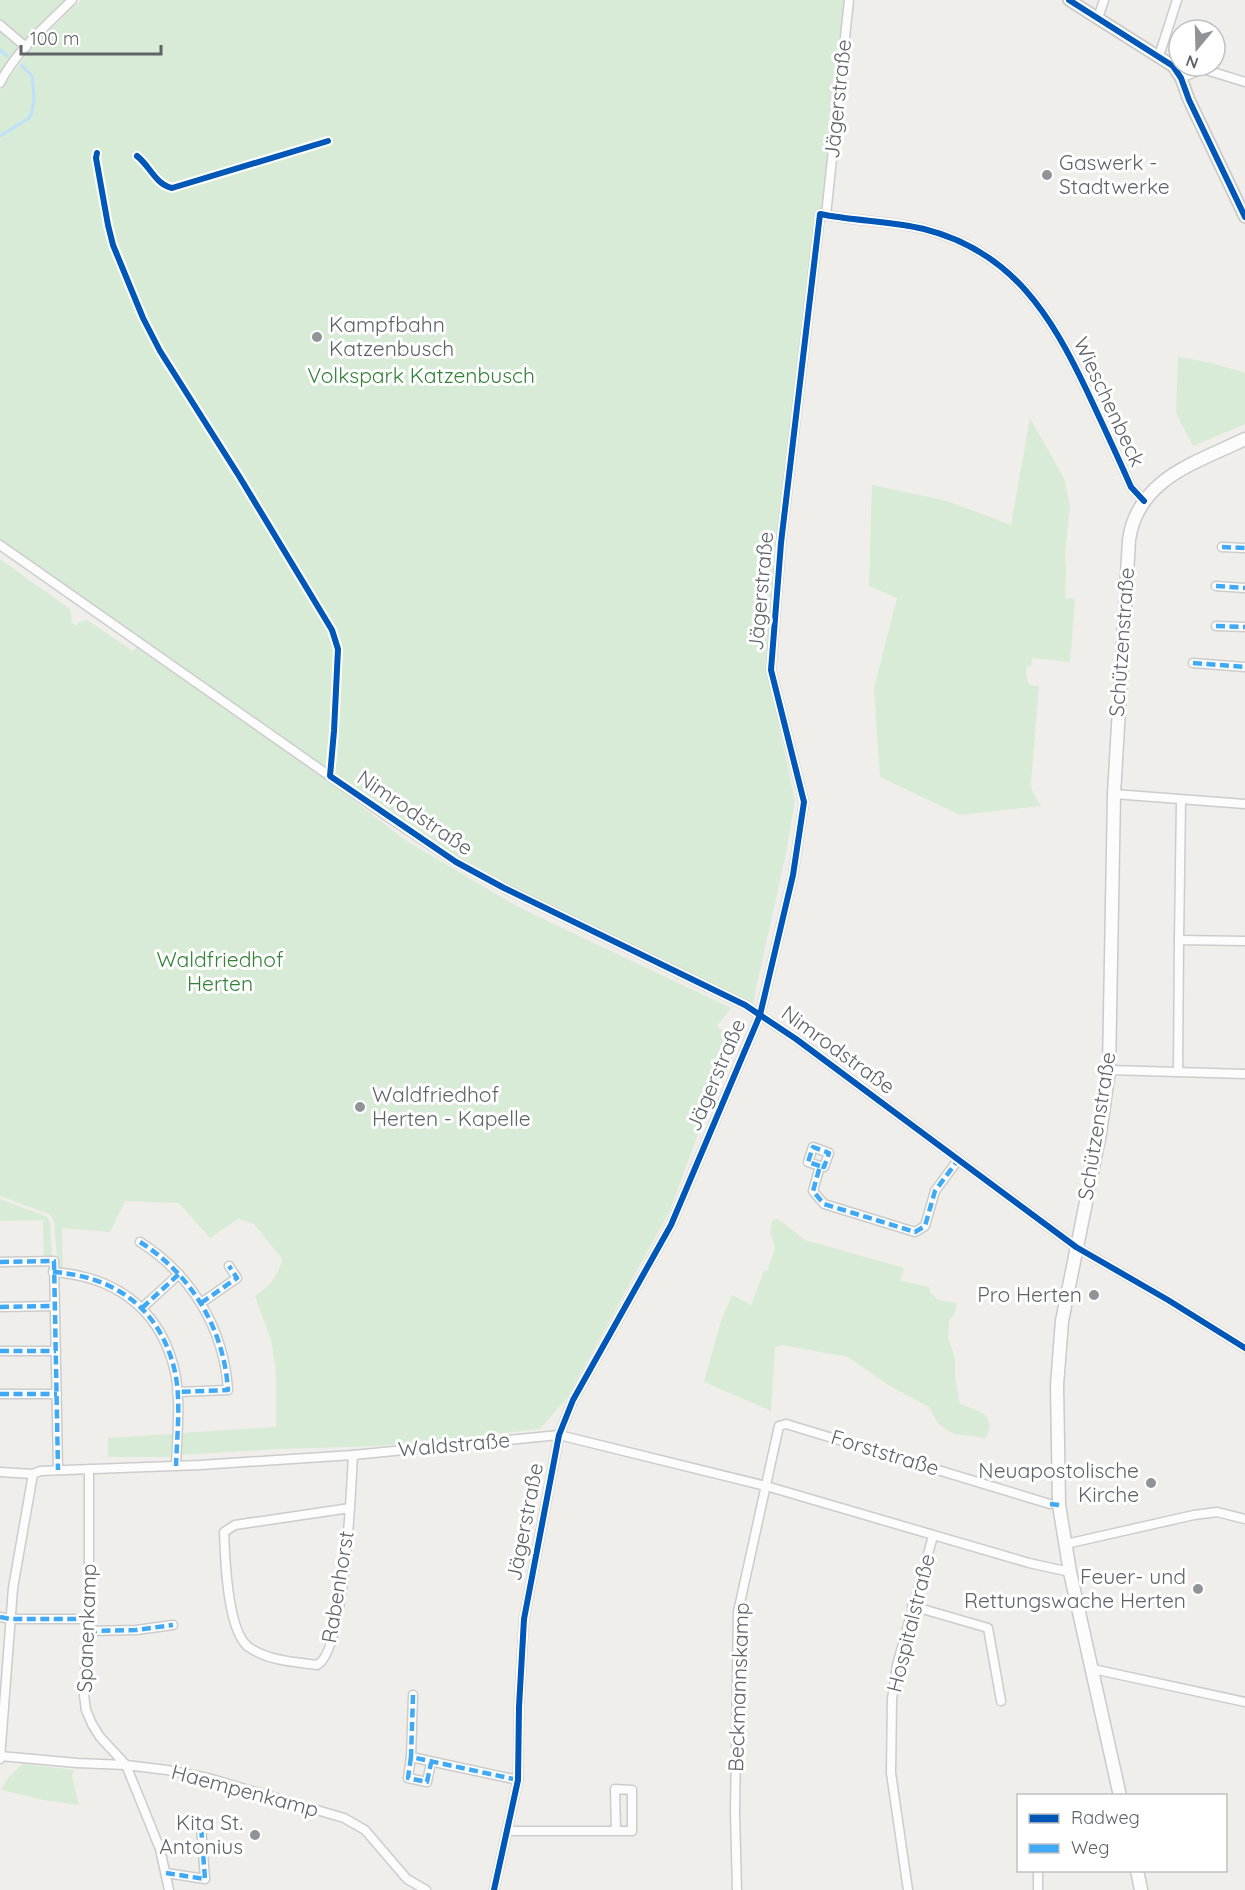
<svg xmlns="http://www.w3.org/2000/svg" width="1245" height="1890" font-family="Quicksand,sans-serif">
<rect width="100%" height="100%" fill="#efeeea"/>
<g fill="#d8ebd6">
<path d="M0,0h66l-37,36 -29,38z"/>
<path d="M81,0h765l-20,215 -6,-1 -53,455 28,132 -10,57 -33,149 -247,-119 -109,-72 -396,-276v-449l33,-45z"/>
<path d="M1178,357l34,6 33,10v51l-52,22 -17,-33z"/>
<path d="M1030,418l34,60 6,28 -5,48 1,14 -1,30 10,1 -5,63 -38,-4 -1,9 -4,-1 -1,9 3,10 10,1 -8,97 1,7 9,16 -81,9 -80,-38 -6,-89 23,-90 -28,-12 3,-101 75,16 64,24z"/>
<path d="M0,559l70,50 2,9 -1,4 5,4 3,-4 8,-2 46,31 5,-5 164,114 103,80 113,67 213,101 -14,18 16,13 -63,171 -103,188 -27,31 -161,17 -102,3 -95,6 -1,-22 95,-6v-56l-5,-31 -16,-44c15,-10 23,-19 27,-37l-28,-35 -16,-5 -28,19 -31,-35 -54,-2 -15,31 -48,-4 1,42 -5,-2 -4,-47 -5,-7 -49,-18z"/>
<path d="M0,1199l47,18 3,5 2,37h-8l-1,-39 -43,1z"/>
<path d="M778,1219l27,21 99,28 -4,13 30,6v5l8,8 19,3 -2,10 -6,7 -1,17 7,21v19l5,27c18,7 38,10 26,34l-31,-4 -10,-5 -8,-7 -8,-15 -39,-21 -42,-29 -65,-12 -8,2 -4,64 -67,-29 16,-58 12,-29 19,10 13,-34h3l8,-23 -5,-17 3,-11z"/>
<path d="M172,1434l-1,23h-63v-19z"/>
<path d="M23,1764l51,6 -2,6 7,29 -35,-5 -43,-10 7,-12z"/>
</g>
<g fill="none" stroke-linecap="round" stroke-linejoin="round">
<g stroke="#bfe0f9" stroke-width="3">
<path d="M0,50l7,6"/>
<path d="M0,136l29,-18 3,-6 2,-15 -2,-21 -11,-11"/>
</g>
<defs>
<g id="minor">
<path d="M1098,18l6,-18"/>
<path d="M0,25l26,22"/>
<path d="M1159,56l18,-56"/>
<path d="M1181,78l22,-9 42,13"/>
<path d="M0,83c16,-32 47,-58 72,-83"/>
<path d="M826,215l23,-215"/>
<path d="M0,545l391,274 65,43 48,26 241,117 51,34 280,208 92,53 77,48"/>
<path d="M1222,547l23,1"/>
<path d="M1216,586l29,2"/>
<path d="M1216,626l29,1"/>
<path d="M1193,663l52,4"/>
<path d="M1114,794l131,10"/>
<path d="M1179,940l2,-140"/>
<path d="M1109,1070l136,4"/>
<path d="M1178,1072l1,-132 66,1"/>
<path d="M820,1166l-12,-4 5,-15 16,6 -5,14 -4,-1 -7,25 11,13 91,28 10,-6 10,-35 23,-31"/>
<path d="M140,1242c52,33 84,87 88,148l-51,2"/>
<path d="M0,1262l54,-1 4,209"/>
<path d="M53,1272c59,4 104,34 120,92 9,31 4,69 3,102"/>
<path d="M201,1303l36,-25 -8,-12"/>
<path d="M0,1307l54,-1"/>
<path d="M142,1308l37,-34"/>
<path d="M0,1351h56"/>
<path d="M0,1394h57"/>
<path d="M89,1469v121l-5,105 2,15 6,14 8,13 26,28 34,84 9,41"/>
<path d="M0,1472l33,2 7,-3 160,-6 153,-10 206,-20 207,51 263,77 41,9"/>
<path d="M350,1508l-115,17 -11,7c1,26 3,102 26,116 20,13 44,14 67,17 28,-14 34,-176 36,-210"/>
<path d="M1066,1544l128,-29 23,-3 28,7"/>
<path d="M912,1606l76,22 13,73"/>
<path d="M0,1617l10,2h78"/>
<path d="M88,1631l48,-1 37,-5"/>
<path d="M1093,1669l152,33"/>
<path d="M413,1695l-2,62 107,23"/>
<path d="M0,1756l77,7 49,2 41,5 41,8 136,40 21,12 42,49 19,11"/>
<path d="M411,1757l-3,21 19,4 4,-19"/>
<path d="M0,1759l13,-171 20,-114"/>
<path d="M507,1831h125v-41l-17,-1 1,42"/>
<path d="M1038,1870v20"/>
<path d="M166,1873l39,6 -4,-53"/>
<path d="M494,1890l24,-110 1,-73 5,-88 35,-184 14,-35 98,-175 89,-210 33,-140 11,-73 -33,-132 10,-127 39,-329c34,7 70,7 104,15 88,22 127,86 163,162 15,32 30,64 44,96l13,14"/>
<path d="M737,1890l-2,-78 3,-200 41,-186 7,-2 264,80"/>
<path d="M908,1890l-17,-117 1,-74 5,-34 36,-129"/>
</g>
<path id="tertiary" d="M1069,0l104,66 8,12 8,22 56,117"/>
<g id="secondary">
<path d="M1120,1796l-50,-224 -11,-67 -2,-120 5,-64 38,-188 9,-63 5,-276 15,-254c9,-62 67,-77 116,-101"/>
<path d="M1137,1870l4,20"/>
</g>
</defs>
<use href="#minor" stroke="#cbcccc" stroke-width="11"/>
<use href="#tertiary" stroke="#cbcccc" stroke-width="14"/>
<use href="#secondary" stroke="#cacacb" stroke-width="15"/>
<use href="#minor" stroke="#fdfcfc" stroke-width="8"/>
<use href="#tertiary" stroke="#fdfcfc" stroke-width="10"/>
<use href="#secondary" stroke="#fdfcfc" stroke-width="12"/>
<g stroke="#3fa9f5" stroke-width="4.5" stroke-dasharray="9 4.5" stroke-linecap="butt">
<path d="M1222,547l23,1"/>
<path d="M1216,586l29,2"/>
<path d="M1216,626l29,1"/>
<path d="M1193,663l52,4"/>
<path d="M820,1166l-12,-4 5,-15 16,6 -5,14 -4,-1 -7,25 11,13 91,28 10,-6 10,-35 23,-31"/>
<path d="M140,1242c52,33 84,87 88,148l-51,2"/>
<path d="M0,1262l54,-1 4,209"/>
<path d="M53,1272c59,4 104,34 120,92 9,31 4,69 3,102"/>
<path d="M201,1303l36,-25 -8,-12"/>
<path d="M0,1307l54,-1"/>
<path d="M142,1308l37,-34"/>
<path d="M0,1351h56"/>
<path d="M0,1394h57"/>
<path d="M1050,1504l9,1"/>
<path d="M0,1617l10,2h78"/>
<path d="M88,1631l48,-1 37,-5"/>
<path d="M413,1695l-2,62 107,23"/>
<path d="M411,1757l-3,21 19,4 4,-19"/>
<path d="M166,1873l39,6 -4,-53"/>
</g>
<defs>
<g id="cycleway">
<path d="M1069,0l104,66 8,12 8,22 56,117"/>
<path d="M97,153l-1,5 12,67 5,20 30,73 17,33 79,125 93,154 6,19 -4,82 -4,45 126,86 48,26 241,117 51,34 280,208 92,53 77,48"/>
<path d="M137,156c13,10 18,28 35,32l156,-47"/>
<path d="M494,1890l24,-110 1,-73 5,-88 35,-184 14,-35 98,-175 89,-210 33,-140 11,-73 -33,-132 10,-127 39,-329c34,7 70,7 104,15 88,22 127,86 163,162 15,32 30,64 44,96l13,14"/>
</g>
</defs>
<use href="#cycleway" stroke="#fff" stroke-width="10"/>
<use href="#cycleway" stroke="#0057b8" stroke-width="6"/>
</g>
<g fill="#919496" stroke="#fff" stroke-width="2">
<circle cx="1047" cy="175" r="6"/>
<circle cx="317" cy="337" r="6"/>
<circle cx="360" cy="1107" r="6"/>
<circle cx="1094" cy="1295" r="6"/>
<circle cx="1151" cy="1483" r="6"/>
<circle cx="1198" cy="1589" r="6"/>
<circle cx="255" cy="1835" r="6"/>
</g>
<g text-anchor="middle" stroke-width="6" stroke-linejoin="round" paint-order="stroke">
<g font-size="21" fill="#5f6368" stroke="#fff">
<text transform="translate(838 99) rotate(-84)" y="7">Jägerstraße</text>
<text transform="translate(1109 402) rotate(65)" y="7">Wieschenbeck</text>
<text transform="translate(761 591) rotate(-85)" y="7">Jägerstraße</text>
<text transform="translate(1122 642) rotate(-86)" y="7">Schützenstraße</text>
<text transform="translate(415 813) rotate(34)" y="7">Nimrodstraße</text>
<text transform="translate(838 1050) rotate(36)" y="7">Nimrodstraße</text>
<text transform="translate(716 1075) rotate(-67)" y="7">Jägerstraße</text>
<text transform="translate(1097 1126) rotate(-81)" y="7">Schützenstraße</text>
<text transform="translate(454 1445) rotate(-5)" y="7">Waldstraße</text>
<text transform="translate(885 1453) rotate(17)" y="7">Forststraße</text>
<text transform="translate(525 1522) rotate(-79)" y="7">Jägerstraße</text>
<text transform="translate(338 1587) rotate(-81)" y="7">Rabenhorst</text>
<text transform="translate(911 1623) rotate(-76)" y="7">Hospitalstraße</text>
<text transform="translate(87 1628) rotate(-88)" y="7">Spanenkamp</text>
<text transform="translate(739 1687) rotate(-88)" y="7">Beckmannskamp</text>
<text transform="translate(245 1791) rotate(15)" y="7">Haempenkamp</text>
</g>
<g font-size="21" fill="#5f6368" stroke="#fff" text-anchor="end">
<text x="1059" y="170" text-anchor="start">Gaswerk -<tspan x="1059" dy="24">Stadtwerke</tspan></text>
<text x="329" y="332" text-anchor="start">Kampfbahn<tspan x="329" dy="24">Katzenbusch</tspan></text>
<text x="372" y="1102" text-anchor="start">Waldfriedhof<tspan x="372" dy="24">Herten - Kapelle</tspan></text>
<text x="1082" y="1302">Pro Herten</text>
<text x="1139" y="1478">Neuapostolische<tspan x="1139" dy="24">Kirche</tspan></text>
<text x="1186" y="1584">Feuer- und<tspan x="1186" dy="24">Rettungswache Herten</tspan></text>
<text x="243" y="1830">Kita St.<tspan x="243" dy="24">Antonius</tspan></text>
</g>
<g font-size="21" fill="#348238" stroke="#fff">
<text x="421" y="383">Volkspark Katzenbusch</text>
<text x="220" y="967">Waldfriedhof<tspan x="220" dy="24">Herten</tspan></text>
</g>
</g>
<rect x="1017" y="1794" width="210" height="78" fill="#ffffff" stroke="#bfc1c3" stroke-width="1.5"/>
<rect x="1029" y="1814" width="30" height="9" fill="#0057b8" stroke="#bfc1c3" stroke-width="1.5"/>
<text x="1071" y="1824" font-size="18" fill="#5f6368">Radweg</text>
<rect x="1029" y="1844" width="30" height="9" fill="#3fa9f5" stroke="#bfc1c3" stroke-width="1.5"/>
<text x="1071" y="1854" font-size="18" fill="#5f6368">Weg</text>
<g transform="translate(1197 48) rotate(199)"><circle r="28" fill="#ffffff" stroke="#bfc1c3" stroke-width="1.5"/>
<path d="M0-4.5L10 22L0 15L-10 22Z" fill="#919496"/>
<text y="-9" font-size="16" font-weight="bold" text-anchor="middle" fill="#5f6368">N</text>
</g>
<path d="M21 45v9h140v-9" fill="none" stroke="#5f6368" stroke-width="3"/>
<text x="30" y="45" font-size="18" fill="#5f6368" stroke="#ffffff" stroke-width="4.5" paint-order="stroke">100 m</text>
</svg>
